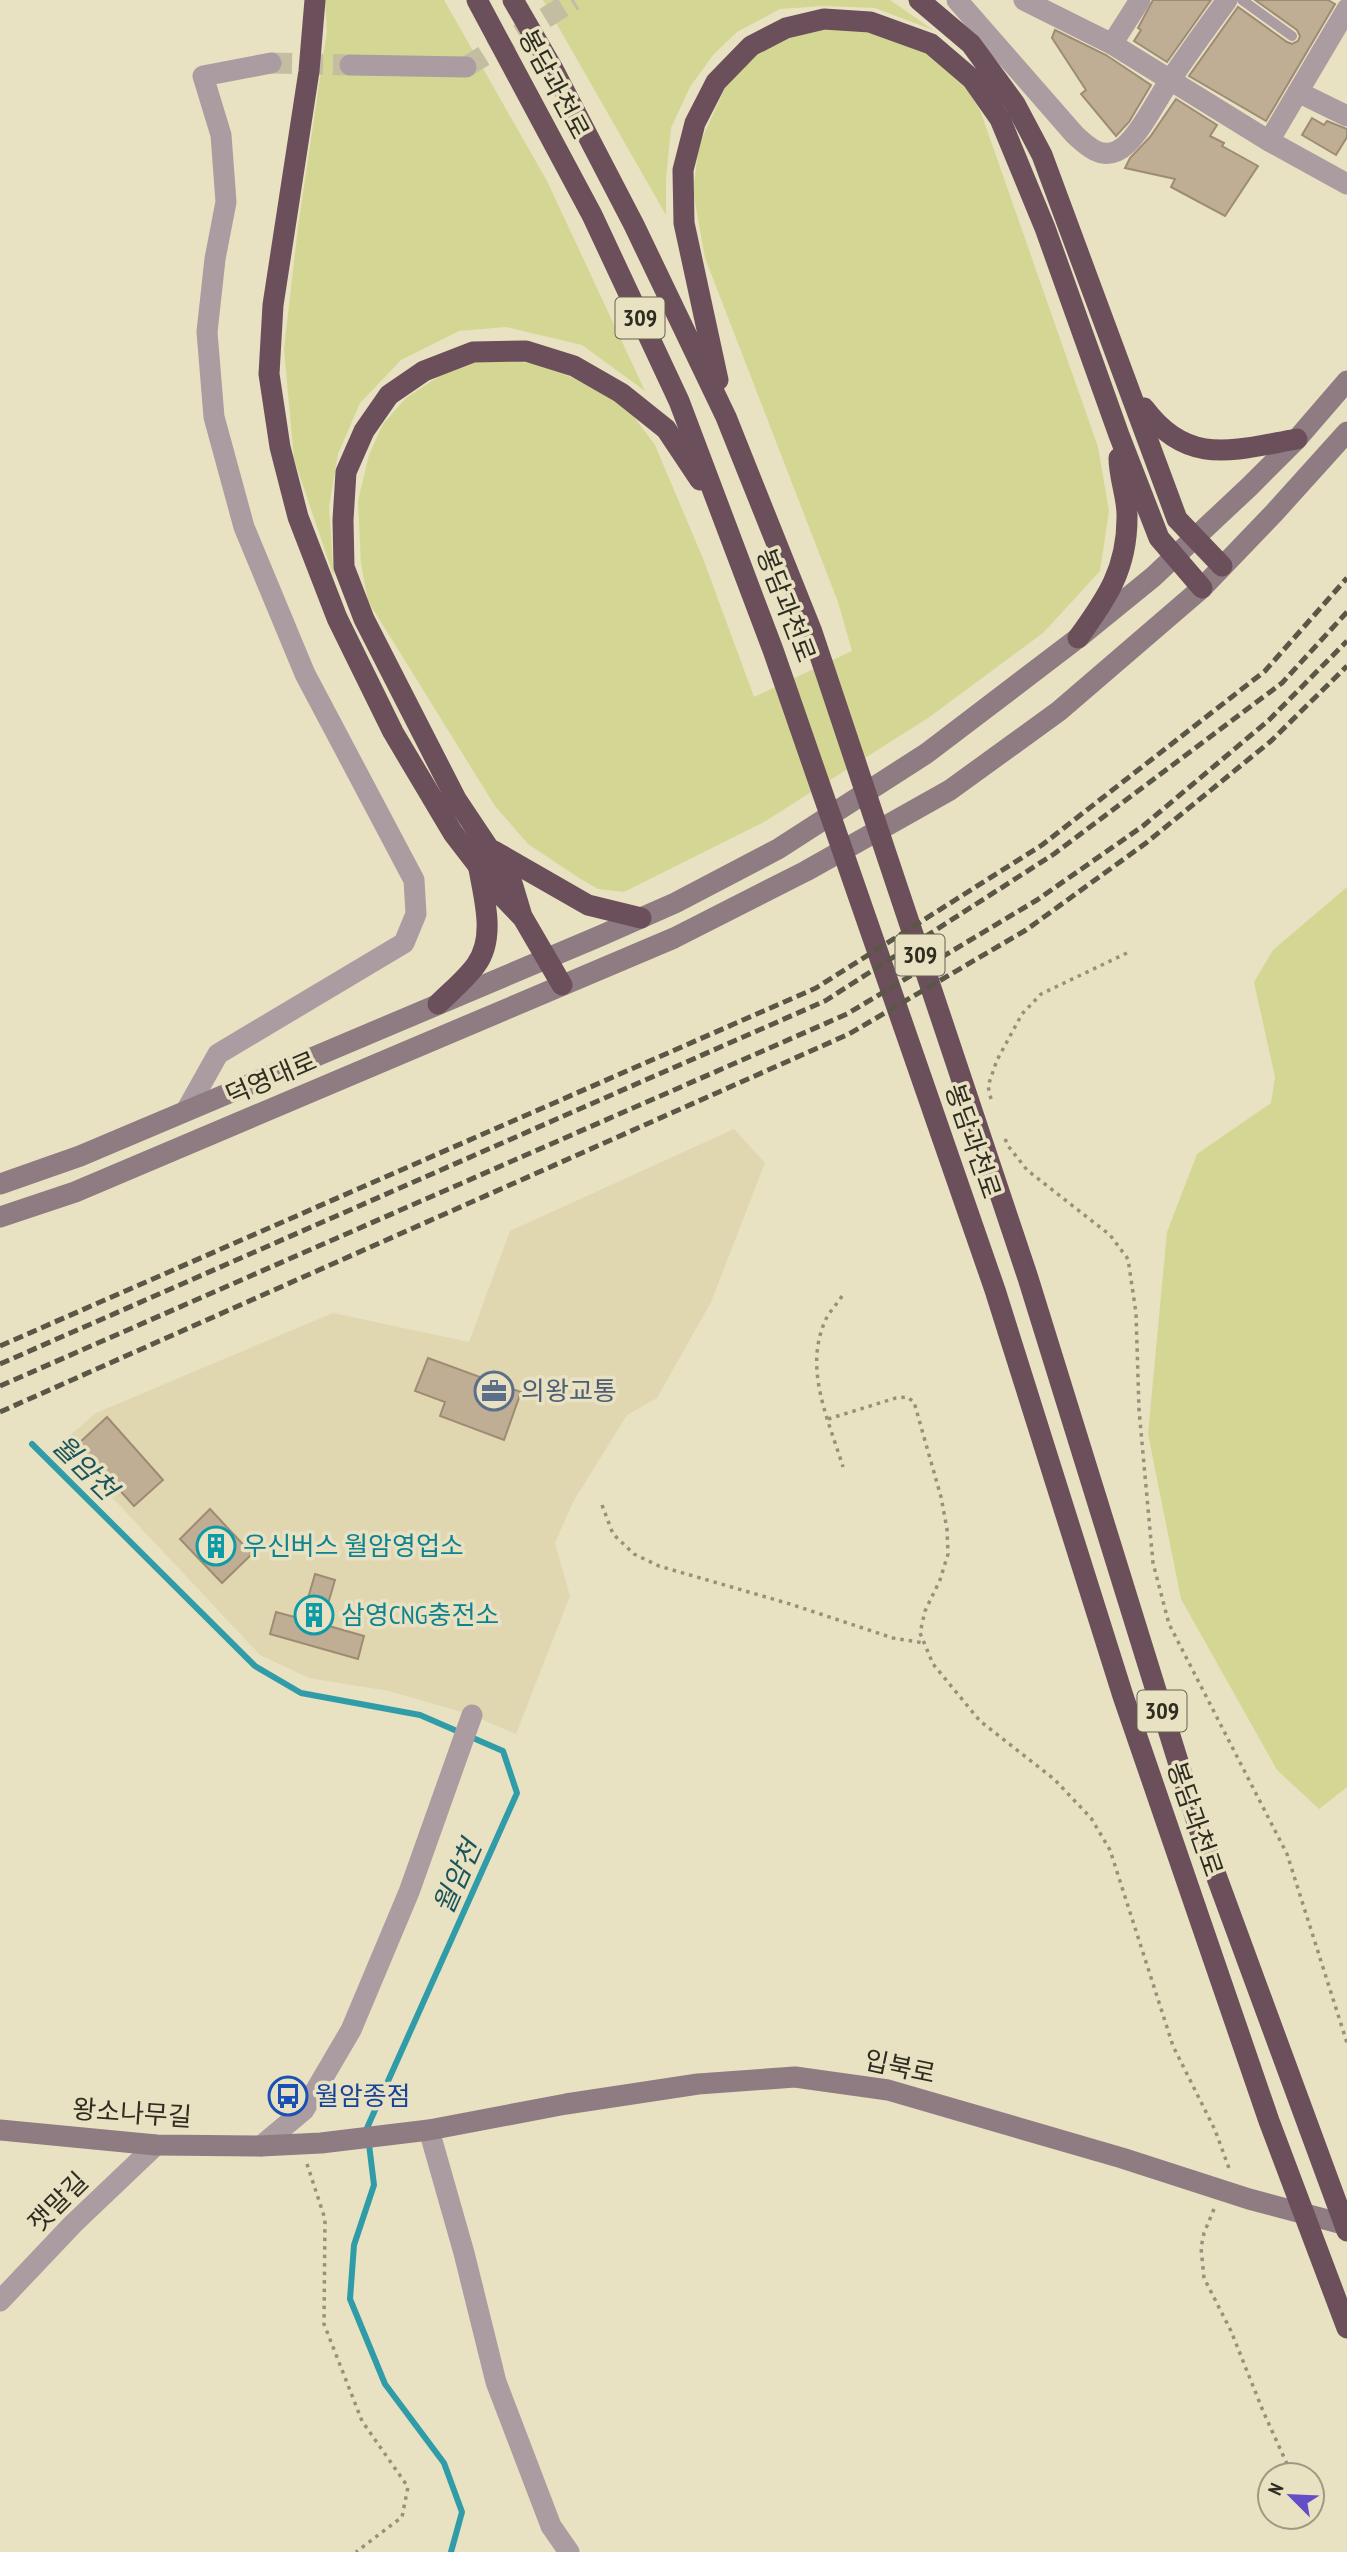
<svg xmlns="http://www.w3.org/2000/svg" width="1347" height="2552" font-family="'PT Sans Narrow','Noto Sans KR',sans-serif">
<rect width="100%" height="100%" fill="#e8e1c2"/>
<path fill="#e0d7b1" d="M734,1129l31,34 -54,139 -54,96 -30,17 -54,87 -18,41 15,53 -54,138 -44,-19 -83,-24 -80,-13 -49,-23 -199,-212 35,-30 237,-100 136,29 41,-111z"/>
<g fill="#d4d794">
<path d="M325,0h119l103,181 98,210 -63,-46 -76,-18 -47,4 -58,29 -41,43 -22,51 -9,53 5,70 -40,-118 -10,-110 14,-122 29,-196z"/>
<path d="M543,0h347l43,30 -58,-22 -52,-2 -43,3 -43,23 -24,23 -23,32 -19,41 -5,52v35z"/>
<path d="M839,25l45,6 45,21 28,22 23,36 118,337 11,64 -9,60 -57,62 -115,85 -164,104 -140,70 -26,-3 -19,-11 -51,-34 -33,-38 -127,-205 -7,-37 -3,-63 11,-46 14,-31 23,-26 50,-33 30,-7 59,7 77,36 33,44 49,116 50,136 98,-46 -14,-49 -133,-344 -12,-67 6,-46 27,-59 40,-42 41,-13z"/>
<path d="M1347,887v900l-28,22 -42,-39 -96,-171 -33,-165 19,-202 30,-78 74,-51 4,-26 -21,-95 19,-32z"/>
</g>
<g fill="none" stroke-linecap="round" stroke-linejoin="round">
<path stroke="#2f9ca8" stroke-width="6" d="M32,1444l223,222 46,27 119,22 83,36 14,42 -150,335 7,57 -20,60 -4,54 35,85 59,79 18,49 -11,40"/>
</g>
<g fill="#bfad94" stroke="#9d8c73" stroke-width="2">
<path d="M1153,0h58l-44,62 -33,-21 7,-11 -3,-2z"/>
<path d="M1255,0h73l7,4 -69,117 -77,-45 49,-69 49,35 5,2 6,-3 2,-5 -3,-6z"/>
<path d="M1055,30l51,25 45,30 -22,37 -13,14 -35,-42 5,-4 -34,-52z"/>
<path d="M1176,99l41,26 -7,11 14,7 -2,3 36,20 -33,50 -54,-29 4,-8 -50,-11 5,-10 20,-21z"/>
<path d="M1312,118l12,7 3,-4 20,8v8l-11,18 -34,-20z"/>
<path d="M428,1358l93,34 -17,48 -64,-24 5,-14 -30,-11z"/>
<path d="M107,1417l56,63 -29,26 -56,-62z"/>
<path d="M210,1509l42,45 -30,29 -42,-44z"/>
<path d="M315,1574l20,6 -13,44 42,12 -6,23 -88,-25 6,-22 26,7z"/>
</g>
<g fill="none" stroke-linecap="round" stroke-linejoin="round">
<g stroke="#c3bda2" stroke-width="21" stroke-dasharray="21 10" stroke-linecap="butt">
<path d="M271,63l79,2"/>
<path d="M466,67l108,-67"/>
</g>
<g stroke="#96917b" stroke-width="3.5" stroke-dasharray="3.5 5" stroke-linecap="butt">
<path d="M991,1099l-3,-13 9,-26 25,-46 19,-20 86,-41"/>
<path d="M1005,1139l4,8 18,23 83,65 18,24 8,54 3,97 14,153 16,61 118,230 60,189"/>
<path d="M842,1296c-5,8 -12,15 -16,23 -23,49 2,99 17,148"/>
<path d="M828,1419l68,-21 11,-1 7,5 27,95 6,32 1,25 -8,26 -15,31 -5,22 13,31 47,57 74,58 37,39 19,32 63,196 42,84 15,41"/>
<path d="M602,1505l11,29 21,20 25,12 131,38 103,34 31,5"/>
<path d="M307,2164l18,55 -1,105 38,97 46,66 -6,30 -46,35"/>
<path d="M1214,2209l-10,24 -3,15 3,30 27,53 32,80 29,64"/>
</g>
<path stroke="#aa9ca1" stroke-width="10" d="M1242,0l50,36"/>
<g stroke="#aa9ca1" stroke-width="21">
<path d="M957,0l118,135c11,10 25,24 42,16 20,-9 40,-53 54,-72 18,-27 37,-53 56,-79"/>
<path d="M1024,0l88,44"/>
<path d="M1140,0l-28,44 157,97 78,43"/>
<path d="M350,65l116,2"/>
<path d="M1298,92l49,24"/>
<path d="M1269,141l78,-132"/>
<path d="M186,1111l32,-57 186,-111 12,-29 -2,-34 -109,-206 -61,-147 -30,-110 -7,-85 8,-73 11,-57 -5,-67 -18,-59 68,-13"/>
<path d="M429,2130l35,123 32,129 55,144 18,26"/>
<path d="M261,2146l43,-36 47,-80 58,-138 63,-177"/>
<path d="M0,2301l73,-77 83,-79"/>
</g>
<g stroke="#8f7b82" stroke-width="21">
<path d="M0,1184l80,-28 520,-220 75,-33 103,-54 149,-96 151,-115 75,-61 96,-90 48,-48 50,-58"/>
<path d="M0,1217l75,-25 599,-254 132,-67 144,-81 109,-79 143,-123 72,-75 73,-81"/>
<path d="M0,2130l156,15 105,1 60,-3 108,-13 137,-26 132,-20 97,-7 93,13 234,68 127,41 98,26"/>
</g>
<g stroke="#6b4f5a" stroke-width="21">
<path d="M315,0l-6,71 -36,234 -4,69 11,73 18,70 39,101 56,114 60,101 47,61 23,24 39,67"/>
<path d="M477,0l115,215 87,186 94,249 222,640 128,406 146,425 78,207"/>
<path d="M513,0l40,69 81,156 92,192 86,215 216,646 171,551 148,402"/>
<path d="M919,0l52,44 44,60 27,51 135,364 45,47"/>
<path d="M718,380l-34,-157 -1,-53 12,-47 21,-41 35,-36 35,-18 38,-9 46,3 61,22 41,35 28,40 45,109 74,207 40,103 43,50"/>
<path d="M1144,408c44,59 89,42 153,31"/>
<path d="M1078,638c29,-40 49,-69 49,-120 1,-20 -8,-39 -8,-60"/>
<path d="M494,851l94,54 53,13"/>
<path d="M521,913l-9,-30 -56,-84 -92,-180 -20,-52 -1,-47 3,-48 18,-41 25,-36 35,-24 49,-19 53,-1 48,15 47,27 45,36 34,51"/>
<path d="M438,1004c12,-12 28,-25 38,-39 20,-27 8,-67 3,-96"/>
</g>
<g stroke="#5a5746" stroke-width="5" stroke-dasharray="10 5" stroke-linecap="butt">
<path d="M0,1346l816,-358 226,-143 223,-174 82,-93"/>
<path d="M0,1364l825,-363 229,-147 228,-171 65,-71"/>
<path d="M0,1386l847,-372 190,-114 106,-74 126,-106 78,-79"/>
<path d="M0,1412l849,-378 177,-104 120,-87 125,-102 76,-75"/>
</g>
</g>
<defs>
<symbol id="office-ring" viewBox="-11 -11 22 22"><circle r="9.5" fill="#e8e1c2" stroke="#5c6f8a" stroke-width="1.5"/><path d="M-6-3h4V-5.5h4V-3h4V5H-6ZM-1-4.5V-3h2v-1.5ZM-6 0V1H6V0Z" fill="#5c6f8a"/></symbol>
<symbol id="building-ring" viewBox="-11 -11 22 22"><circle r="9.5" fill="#e8e1c2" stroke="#0f9aa8" stroke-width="1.5"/><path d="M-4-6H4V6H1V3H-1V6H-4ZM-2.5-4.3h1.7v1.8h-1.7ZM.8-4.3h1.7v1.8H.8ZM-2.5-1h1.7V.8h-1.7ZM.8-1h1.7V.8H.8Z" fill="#0f9aa8"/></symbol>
<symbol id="bus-ring" viewBox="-11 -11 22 22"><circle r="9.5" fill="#e8e1c2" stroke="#1a4fb4" stroke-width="1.5"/><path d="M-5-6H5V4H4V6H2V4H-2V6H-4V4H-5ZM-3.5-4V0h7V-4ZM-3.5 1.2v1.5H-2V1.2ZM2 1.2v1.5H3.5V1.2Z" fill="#1a4fb4"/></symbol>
</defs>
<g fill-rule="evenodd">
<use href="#office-ring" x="472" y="1369" width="44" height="44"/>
<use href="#building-ring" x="194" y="1524" width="44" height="44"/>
<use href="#building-ring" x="292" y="1593" width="44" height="44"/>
<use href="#bus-ring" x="266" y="2074" width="44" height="44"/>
</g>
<g text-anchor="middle" stroke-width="7" stroke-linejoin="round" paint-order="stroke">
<g fill="#e8e1c2" stroke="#666351" stroke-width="2">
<rect x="615.5" y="297.5" width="49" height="41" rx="5"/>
<rect x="895.5" y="934.5" width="49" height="41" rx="5"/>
<rect x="1137.5" y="1690.5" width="49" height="41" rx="5"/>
</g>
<g font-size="24" font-weight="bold" fill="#2f2d21">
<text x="640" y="326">309</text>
<text x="920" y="963">309</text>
<text x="1162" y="1719">309</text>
</g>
<g font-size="26" fill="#2f2d21" stroke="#e8e1c2">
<text transform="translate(554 84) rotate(62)" y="9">봉담과천로</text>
<text transform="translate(786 605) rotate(69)" y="9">봉담과천로</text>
<text transform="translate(271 1078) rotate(-23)" y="9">덕영대로</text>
<text transform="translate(973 1141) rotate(71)" y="9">봉담과천로</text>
<text transform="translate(1195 1819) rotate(71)" y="9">봉담과천로</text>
<text transform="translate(900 2067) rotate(12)" y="9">입북로</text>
<text transform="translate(132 2113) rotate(4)" y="9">왕소나무길</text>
<text transform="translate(58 2202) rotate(-45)" y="9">잿말길</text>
</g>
<g font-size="26" fill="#4e5e75" stroke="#e8e1c2" text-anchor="start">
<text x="521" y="1400">의왕교통</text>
</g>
<g font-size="26" fill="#0d838f" stroke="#e8e1c2" text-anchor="start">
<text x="243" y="1555">우신버스 월암영업소</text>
<text x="341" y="1624">삼영CNG충전소</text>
</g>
<g font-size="26" fill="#164399" stroke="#e8e1c2" text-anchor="start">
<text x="315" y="2105">월암종점</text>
</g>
<g font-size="28" font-style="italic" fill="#1a555c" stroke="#e8e1c2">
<text transform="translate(85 1467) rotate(45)" y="10">월암천</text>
<text transform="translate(457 1877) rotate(-66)" y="10">월암천</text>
</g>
</g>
<g transform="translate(1291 2496) rotate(294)"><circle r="33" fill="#e8e1c2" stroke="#9e9982" stroke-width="2"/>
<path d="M0-5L12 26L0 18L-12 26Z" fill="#634ec7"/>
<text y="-10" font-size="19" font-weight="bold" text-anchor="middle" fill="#2f2d21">N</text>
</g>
</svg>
